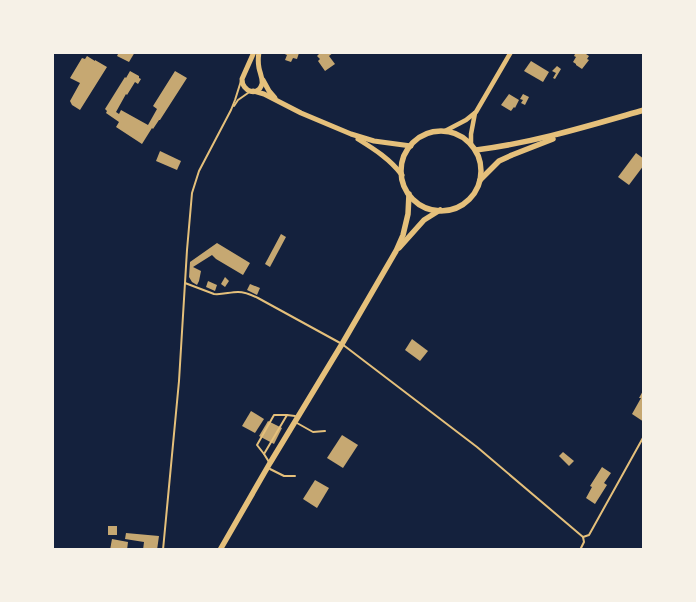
<svg xmlns="http://www.w3.org/2000/svg" width="696" height="602" font-family="Mulish,sans-serif">
<rect width="100%" height="100%" fill="#14213d"/>
<g fill="#c6a872">
<path d="M119,52h16l-6,10 -12,-6z"/>
<path d="M280,52h17l2,1 -2,6 -4,-1 -2,4 -6,-2 2,-5z"/>
<path d="M321,52h13l-5,4 6,8 -10,7 -7,-10 2,-2 -3,-3z"/>
<path d="M576,52h7l6,4 -2,3 2,1 -7,9 -6,-4v-1l-3,-2 3,-5 -2,-1z"/>
<path d="M87,56l8,5v-1l12,7 -27,43 -8,-5 -2,-4 10,-18 -10,-5 12,-20 3,1z"/>
<path d="M531,61l18,11 -6,10 -19,-11z"/>
<path d="M557,66l4,3 -6,10 -2,-1 3,-5 -4,-2z"/>
<path d="M130,71l9,5v2l2,1 -3,5 -3,-2 -8,13 -1,-1 -10,18 3,2 2,-4 27,15 9,-16 -4,-3 22,-35 12,7 -27,42h-1l-6,9 -1,-1 -10,16 -26,-17 3,-5 -13,-9 1,-2 -2,-2 20,-32 1,1z"/>
<path d="M509,94l10,6 -4,8 -1,-1 -3,4 -10,-6z"/>
<path d="M523,94l6,3 -4,8 -4,-2 2,-3 -3,-1z"/>
<path d="M160,151l21,10 -4,9 -21,-9z"/>
<path d="M636,153l8,6v6l-15,20 -11,-8z"/>
<path d="M281,234l5,3 -16,30 -5,-3z"/>
<path d="M217,243l33,20 -7,12 -27,-16 -4,-4 -19,12 8,4 -2,10 -2,4 -5,-3 -3,-5 1,-15z"/>
<path d="M225,277l4,4 -4,6 -4,-3z"/>
<path d="M208,281l9,4 -2,6 -9,-4z"/>
<path d="M250,284l10,4 -3,7 -10,-5z"/>
<path d="M412,339l16,12 -8,10 -15,-11z"/>
<path d="M644,389v33l-12,-8 9,-16h-2z"/>
<path d="M251,411l13,8 -9,14 -13,-7z"/>
<path d="M268,421l14,7 -8,16 -15,-8z"/>
<path d="M342,435l16,10 -15,23 -16,-10z"/>
<path d="M563,452l11,9 -5,5 -10,-10z"/>
<path d="M602,467l9,6 -7,10 3,2 -12,19 -9,-6 6,-11 -2,-1z"/>
<path d="M315,480l14,8 -12,20 -14,-9z"/>
<rect x="108" y="526" width="9" height="9"/>
<path d="M126,533l33,3 -2,14h-14l1,-8 -19,-3z"/>
<path d="M112,539l16,3 -1,8h-17z"/>
</g>
<g fill="none" stroke-linecap="round" stroke-linejoin="round">
<g stroke="#e5c07b" stroke-width="2">
<path d="M234,106l4,-6 10,-7"/>
<path d="M185,283l29,11c8,1 16,-2 24,-2 7,0 14,3 20,6l84,46 135,103 106,90 1,5 -4,8"/>
<path d="M297,423l16,9 12,-1"/>
<path d="M264,454l-7,-9 17,-30h13"/>
<path d="M269,462l-5,-8 23,-39 8,1"/>
<path d="M270,469l14,7h11"/>
<path d="M583,537l6,-2 55,-99"/>
<path d="M163,550l16,-169 8,-131 5,-57 7,-22 32,-61 4,-10 6,-19"/>
</g>
<g stroke="#e5c07b" stroke-width="4.5">
<path d="M445,131l21,-11 10,-8 35,-60"/>
<path d="M471,144v-10l4,-21"/>
</g>
<g stroke="#e5c07b" stroke-width="5">
<path d="M254,52l-12,27c0,13 16,18 20,5 1,-5 -2,-11 -3,-16 -1,-5 -1,-10 0,-16"/>
<path d="M263,80l6,11 6,7"/>
<path d="M253,91l11,3 37,19 50,21 23,7 37,5"/>
<path d="M358,139c16,10 32,20 44,36"/>
</g>
<g stroke="#e5c07b" stroke-width="5.5">
<circle cx="441" cy="171" r="40"/>
<path d="M476,150c57,-7 112,-24 168,-40"/>
<path d="M480,180l19,-19 13,-6 41,-16"/>
<path d="M399,248l25,-28 16,-10"/>
<path d="M220,550l50,-87 72,-119 54,-93 7,-16 5,-21 1,-20"/>
</g>
</g>
<rect width="696" height="602" fill="none" stroke="#f6f1e7" stroke-width="108"/>
</svg>
